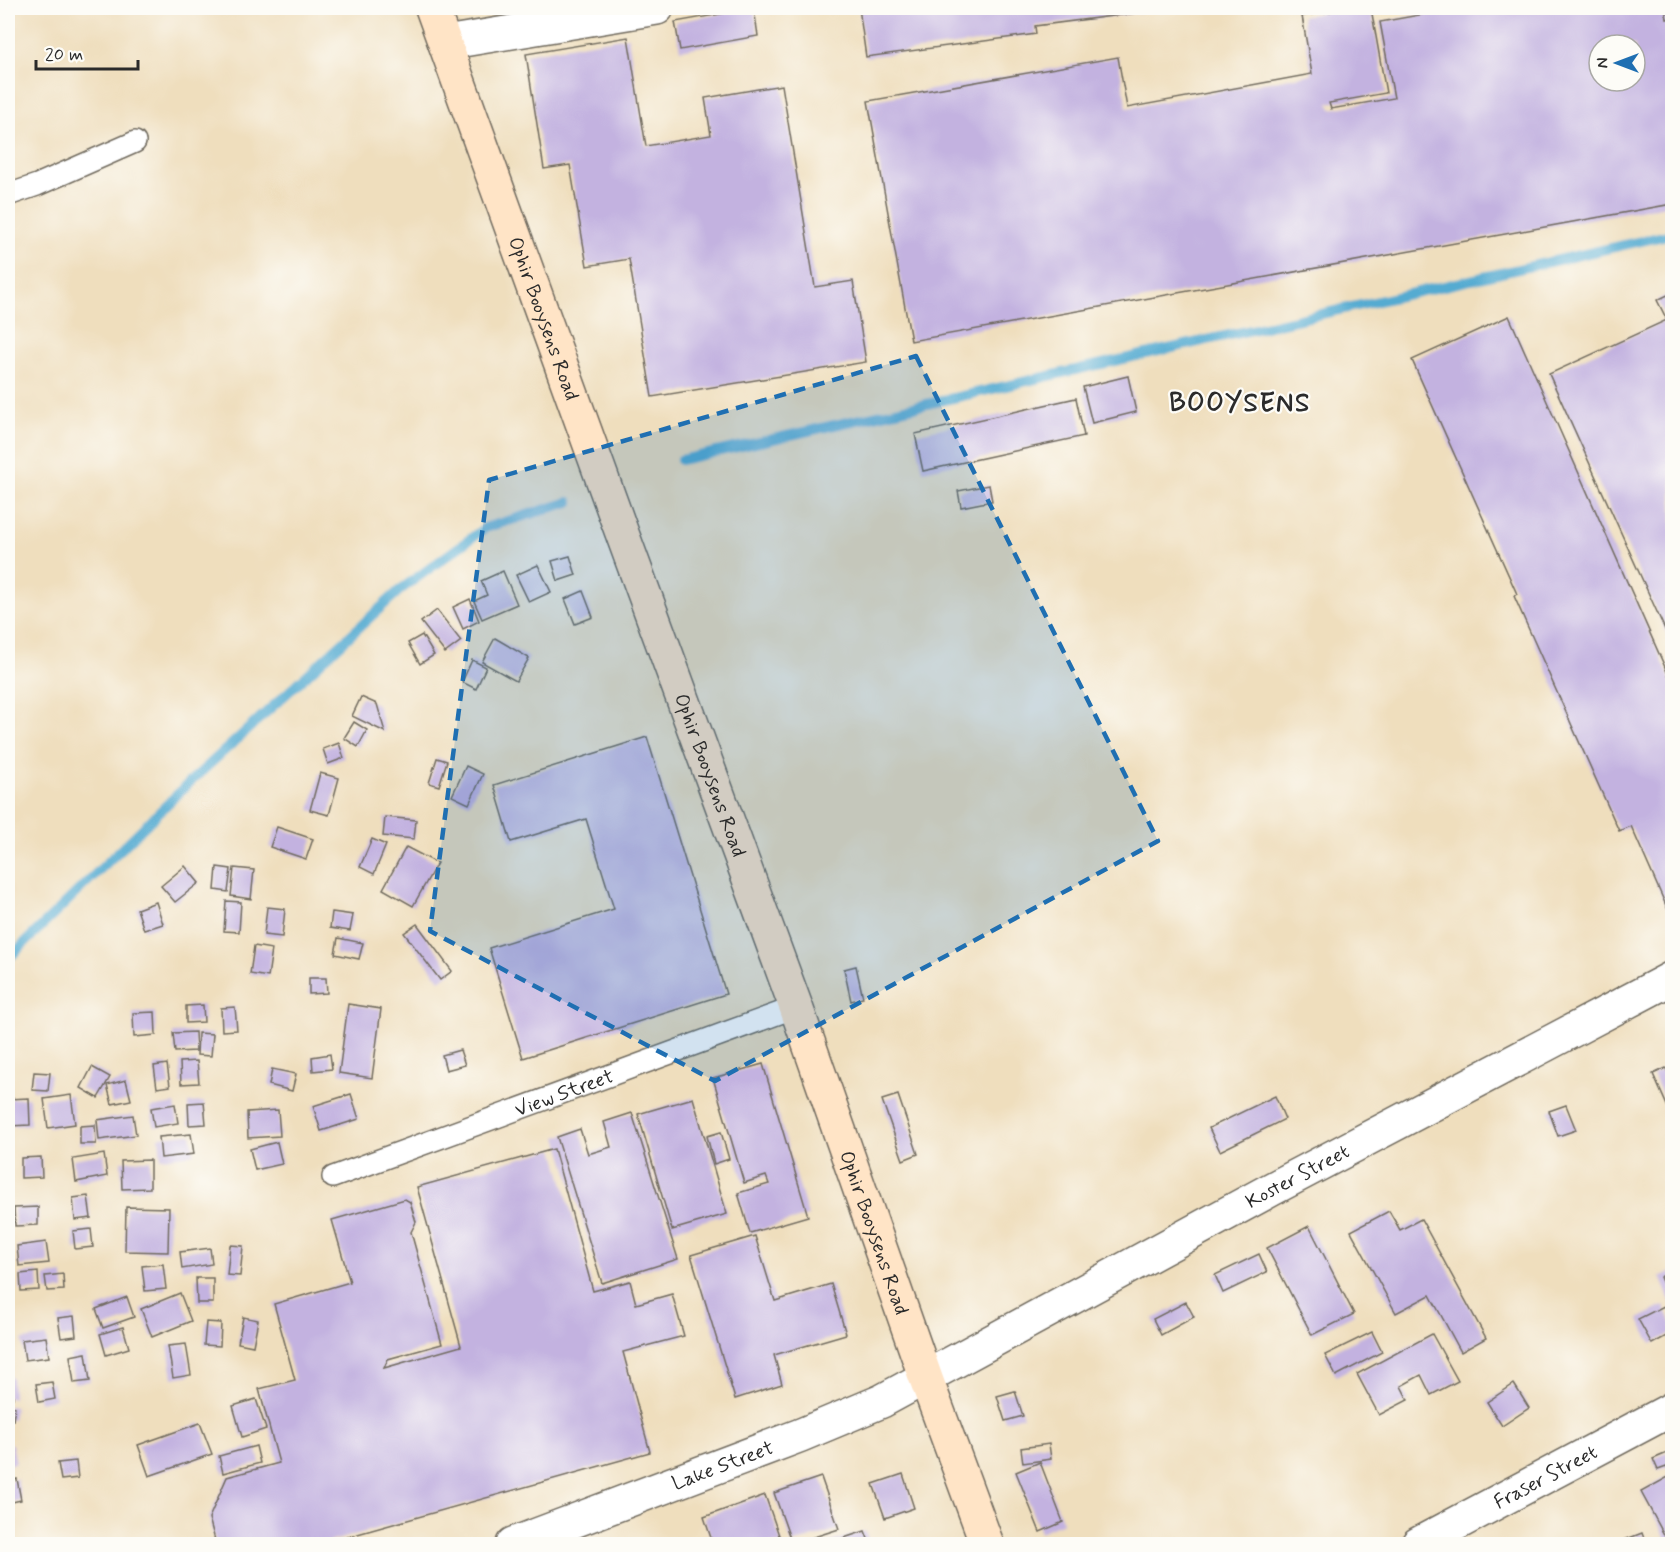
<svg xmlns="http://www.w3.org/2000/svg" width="1680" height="1552" font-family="Mynerve,sans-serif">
<rect width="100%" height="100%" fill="#fdfcf7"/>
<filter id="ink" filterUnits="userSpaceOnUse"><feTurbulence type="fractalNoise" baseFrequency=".0167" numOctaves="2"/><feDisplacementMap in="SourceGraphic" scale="12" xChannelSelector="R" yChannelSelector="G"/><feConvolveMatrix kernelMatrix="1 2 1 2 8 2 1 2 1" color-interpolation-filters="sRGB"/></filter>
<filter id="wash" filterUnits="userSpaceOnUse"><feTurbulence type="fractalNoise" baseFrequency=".008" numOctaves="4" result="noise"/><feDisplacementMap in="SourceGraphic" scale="24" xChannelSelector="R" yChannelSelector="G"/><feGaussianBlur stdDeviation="1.35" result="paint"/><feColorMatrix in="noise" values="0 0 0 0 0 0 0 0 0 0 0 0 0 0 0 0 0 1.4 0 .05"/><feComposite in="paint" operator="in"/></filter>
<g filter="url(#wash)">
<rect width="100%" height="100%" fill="#efdebd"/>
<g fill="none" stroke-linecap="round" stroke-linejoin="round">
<g stroke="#54abd1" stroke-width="10">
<path d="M681,460l991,-226"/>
<path d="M8,959l181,-176 211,-193 85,-62 84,-26"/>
</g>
</g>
<g id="blocks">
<g fill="#c3b2e0" fill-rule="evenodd">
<path d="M754,8l4,28 -78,14 -5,-28z"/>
<path d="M859,8h308v1l-132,17 1,8 -170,23z"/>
<path d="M1352,8h19l15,85 -57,10 2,6 63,-11 -14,-76 78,-14h207l2,11 5,-1v186l-761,137 -43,-240 250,-44 9,51 185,-34 -10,-58zM1599,45h36v36h-36z"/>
<path d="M628,37l18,109 65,-11 -6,-37 77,-13 33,202 38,-6 13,81 -214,35 -23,-138 -42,7 -17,-101 -26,4 -18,-115z"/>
<path d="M1672,293v352l-123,-271 118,-54 -10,-20z"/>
<path d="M1509,316l163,367v225l-4,2 -37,-84 -12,5 -105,-235 3,-2 -105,-234z"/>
<path d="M1128,376l8,36 -44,11 -9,-36z"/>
<path d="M1076,398l8,38 -161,35 -8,-37z"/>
<path d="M989,485l3,16 -31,6 -3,-16z"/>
<path d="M570,556l6,19 -18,6 -6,-20z"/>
<path d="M538,565l13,27 -22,10 -13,-27z"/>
<path d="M503,571l14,33 -35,15 -8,-18 13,-6 -6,-14z"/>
<path d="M583,591l10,26 -18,7 -10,-25z"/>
<path d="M470,599l9,22 -16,8 -10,-22z"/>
<path d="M437,610l24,31 -16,12 -24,-31z"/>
<path d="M422,635l12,20 -14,9 -12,-21z"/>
<path d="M495,638l34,20 -13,23 -34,-19z"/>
<path d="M472,660l14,7 -10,22 -14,-7z"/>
<path d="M361,697l16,7 8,28 -33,-16z"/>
<path d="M354,722l13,8 -9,17 -14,-9z"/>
<path d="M647,737l79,257 -203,64 -34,-110 125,-39 -28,-90 -75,23 -17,-57z"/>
<path d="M339,743l5,15 -16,6 -5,-15z"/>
<path d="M437,758l10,3 -8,25 -10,-3z"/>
<path d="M466,766l17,8 -14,30 -17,-8z"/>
<path d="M320,773l19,5 -10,37 -19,-5z"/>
<path d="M385,817l31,3 -2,19 -31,-3z"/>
<path d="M277,827l36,12 -7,20 -36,-12z"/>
<path d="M372,839l14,6 -12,29 -14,-7z"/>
<path d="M406,847l31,16 -24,43 -30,-17z"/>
<path d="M185,866l14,17 -24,19 -14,-16z"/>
<path d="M217,867l14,2 -3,23 -13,-2z"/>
<path d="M234,868l20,2 -3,29 -20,-3z"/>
<path d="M226,901l15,1 -2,30 -15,-1z"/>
<path d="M156,902l7,22 -19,6 -7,-21z"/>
<path d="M267,907l18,2 -3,28 -18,-2z"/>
<path d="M332,912l21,3 -3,16 -20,-3z"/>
<path d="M417,924l35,47 -12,9 -36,-47z"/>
<path d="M338,938l25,5 -4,16 -24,-5z"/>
<path d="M254,946l18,3 -4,28 -18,-3z"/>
<path d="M856,966l7,32 -12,3 -7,-32z"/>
<path d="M309,978h17l1,15 -18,1z"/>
<path d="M348,1004l33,5 -9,69 -33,-5z"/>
<path d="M203,1005l1,17 -18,1v-17z"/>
<path d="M235,1007l2,23 -15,1 -1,-23z"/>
<path d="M155,1012l1,23 -22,2 -1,-24z"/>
<path d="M195,1032l1,19 -21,1 -2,-19z"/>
<path d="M198,1033l15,1 -2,22 -14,-1z"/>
<path d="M460,1050l5,15 -19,5 -4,-15z"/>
<path d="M330,1054l2,15 -19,2 -1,-14z"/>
<path d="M197,1061l2,22 -18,1 -1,-22z"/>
<path d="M167,1064l3,22 -13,2 -3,-22z"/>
<path d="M763,1064l45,152 -58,17 -12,-40 31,-9 -3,-8 -22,7 -31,-105z"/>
<path d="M92,1067l18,10 -12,21 -17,-10z"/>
<path d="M1666,1068l6,14v27l-3,1 -16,-36z"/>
<path d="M272,1069l24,5 -4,17 -23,-6z"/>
<path d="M34,1072l16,1 -2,18 -16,-1z"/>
<path d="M126,1080l5,20 -19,4 -5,-19z"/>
<path d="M351,1094l8,25 -38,12 -8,-25z"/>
<path d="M71,1095l4,29 -27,4 -4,-29z"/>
<path d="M898,1095l20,59 -15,6 -21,-60z"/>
<path d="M1275,1096l10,23 -65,32 -11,-23z"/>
<path d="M29,1098l1,27 -22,1v-27z"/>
<path d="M693,1098l34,116 -55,16 -34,-116z"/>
<path d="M204,1102l2,22 -17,1 -1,-22z"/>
<path d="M175,1104l3,19 -24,4 -3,-19z"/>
<path d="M1566,1105l10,25 -18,6 -9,-25z"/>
<path d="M278,1110l2,26 -32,2 -1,-26z"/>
<path d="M632,1113l46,146 -76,24 -45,-146 23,-8 8,25 23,-7 -7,-25z"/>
<path d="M133,1115l3,20 -37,5 -2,-20z"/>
<path d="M95,1125l1,19h-16v-18z"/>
<path d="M721,1132l8,27 -15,5 -7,-28z"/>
<path d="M191,1134l3,20 -33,4 -2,-21z"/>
<path d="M277,1142l5,22 -27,6 -5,-21z"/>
<path d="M554,1149l39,142 37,-10 6,23 36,-10 12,42 -61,16 27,100 -328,92h-106l-7,-26 18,-41 52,-14 -20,-74 36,-9 -21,-76 76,-22 -18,-62 73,-21 5,3 6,20 -5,10 31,112 -54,15 -4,9 77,-22 -44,-159z"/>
<path d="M104,1154l3,22 -31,6 -3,-23z"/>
<path d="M41,1157l1,20 -21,1v-20z"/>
<path d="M150,1160v28l-28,1 -1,-28z"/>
<path d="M88,1196l3,22 -16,2 -2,-22z"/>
<path d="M38,1207v18l-23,1 -1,-18z"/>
<path d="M126,1207l43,1 -1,44 -43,-1z"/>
<path d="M1389,1211l11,19 21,-11 65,119 -25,14 -31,-57 -34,18 -45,-82z"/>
<path d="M1309,1226l45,88 -42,21 -45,-87z"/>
<path d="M91,1229l2,18 -18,2 -2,-18z"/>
<path d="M755,1236l20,65 56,-17 15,50 -72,21 8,29 -47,15 -44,-144z"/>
<path d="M46,1242l3,21 -30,3 -2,-20z"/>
<path d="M230,1245l13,1 -3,30 -13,-1z"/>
<path d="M210,1248l2,16 -30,5 -2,-17z"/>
<path d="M1259,1254l8,18 -44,21 -8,-18z"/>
<path d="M163,1264l3,25 -21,2 -3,-25z"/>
<path d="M1672,1271v34l-12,-28z"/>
<path d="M38,1272l1,18 -18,1 -1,-17z"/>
<path d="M63,1274l1,16 -17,1 -2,-15z"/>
<path d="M196,1278h17v25h-16z"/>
<path d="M180,1293l11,28 -39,16 -11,-28z"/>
<path d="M127,1297l7,20 -31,11 -7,-19z"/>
<path d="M1186,1302l8,15 -33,18 -8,-16z"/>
<path d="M1664,1306l8,17v10l-20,11 -14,-25z"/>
<path d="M74,1316l2,20 -15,2 -3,-20z"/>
<path d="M243,1317l15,3 -5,26 -15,-3z"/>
<path d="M206,1322l15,1 -1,23 -16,-1z"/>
<path d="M123,1327l6,21 -23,7 -6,-21z"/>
<path d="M1372,1332l10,20 -46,24 -11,-21z"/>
<path d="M1432,1334l26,47 -27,14 -10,-20 -20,11 7,14 -29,15 -22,-41z"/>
<path d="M46,1337l3,20 -24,3 -3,-20z"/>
<path d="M186,1344l5,31 -18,3 -5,-32z"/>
<path d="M86,1353l4,28 -16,2 -4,-27z"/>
<path d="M8,1377h4l1,21h-5z"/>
<path d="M52,1382l3,17 -16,3 -3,-18z"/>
<path d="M1514,1384l15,24 -27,18 -15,-24z"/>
<path d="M1015,1391l8,25 -18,5 -8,-25z"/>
<path d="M256,1399l10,30 -24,8 -9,-31z"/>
<path d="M8,1406l7,1 -2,13 -5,-1z"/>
<path d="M200,1423l12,31 -63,22 -11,-31z"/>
<path d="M12,1444l4,19 -8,2v-20z"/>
<path d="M1049,1444l2,15 -28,4 -2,-15z"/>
<path d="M256,1446l4,17 -37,10 -4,-17z"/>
<path d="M1672,1451v14l-14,5 -5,-11z"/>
<path d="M76,1461l2,17 -17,2 -3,-17z"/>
<path d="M1040,1462l23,60 -23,10 -24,-60z"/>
<path d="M903,1474l11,34 -29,10 -12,-34z"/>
<path d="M1670,1476l2,4v60l-4,2 -27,-50z"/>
<path d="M821,1477l18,52 -47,15 -18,-51z"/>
<path d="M17,1479l4,21 -13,3v-22z"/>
<path d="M765,1495l17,49h-69l-9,-27z"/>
<path d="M865,1531l5,13h-44z"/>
<path d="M1642,1533l4,11h-32z"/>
</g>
</g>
</g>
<g filter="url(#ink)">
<use href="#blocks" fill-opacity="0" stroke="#706a5e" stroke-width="1.5"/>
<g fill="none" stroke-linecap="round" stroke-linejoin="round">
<defs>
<g id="lane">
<path d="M8,195l29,-10 98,-43"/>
<path id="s1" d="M333,1177l463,-170"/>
</g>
<g id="street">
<path d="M445,43l212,-35"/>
<path id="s2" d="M513,1544l288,-109 81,-34 390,-212 400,-211"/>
<path id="s3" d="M1418,1544l254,-135"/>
</g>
<g id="secondary">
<path id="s4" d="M432,8l187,517 177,482 129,369 62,168"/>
</g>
</defs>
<use href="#lane" stroke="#706a5e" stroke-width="24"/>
<use href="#street" stroke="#706a5e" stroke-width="36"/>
<use href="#secondary" stroke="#706a5e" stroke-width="36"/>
<use href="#lane" stroke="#fff" stroke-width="21"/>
<use href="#street" stroke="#fff" stroke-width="33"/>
<use href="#secondary" stroke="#ffe4c6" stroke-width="33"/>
</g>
</g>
<path fill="#1f6fb2" fill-opacity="0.2" stroke="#1f6fb2" stroke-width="4.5" stroke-dasharray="12 8" stroke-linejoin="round" d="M916,356l242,485 -443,240 -285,-150 59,-451z"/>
<g text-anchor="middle" stroke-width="4.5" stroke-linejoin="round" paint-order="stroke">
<g font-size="20" fill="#2b2b2b" stroke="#fdfcf7">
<text dy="7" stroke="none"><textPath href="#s4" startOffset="330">Ophir Booysens Road</textPath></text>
<text dy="7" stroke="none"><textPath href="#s4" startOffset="816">Ophir Booysens Road</textPath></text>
<text dy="7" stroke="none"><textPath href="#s1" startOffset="246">View Street</textPath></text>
<text dy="7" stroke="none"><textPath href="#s2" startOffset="868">Koster Street</textPath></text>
<text dy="7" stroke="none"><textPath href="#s4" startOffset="1302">Ophir Booysens Road</textPath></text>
<text dy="7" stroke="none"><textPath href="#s2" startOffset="224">Lake Street</textPath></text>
<text dy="7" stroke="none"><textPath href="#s3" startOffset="144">Fraser Street</textPath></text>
</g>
<g font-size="26" font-weight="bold" letter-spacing="1.5" fill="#2b2b2b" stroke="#fdfcf7">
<text x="1240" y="411">BOOYSENS</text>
</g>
</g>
<rect width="1680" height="1552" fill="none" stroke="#fdfcf7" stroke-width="30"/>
<g transform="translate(1617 63) rotate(270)"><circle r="28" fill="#fdfcf7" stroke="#a9a8a5" stroke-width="1.5"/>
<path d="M0-4.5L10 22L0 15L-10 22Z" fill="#1f6fb2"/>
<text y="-9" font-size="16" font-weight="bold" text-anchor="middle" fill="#2b2b2b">N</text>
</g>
<path d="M36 60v9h102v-9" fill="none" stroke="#2b2b2b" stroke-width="3"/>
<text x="45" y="60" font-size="18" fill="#2b2b2b" stroke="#fdfcf7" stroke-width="4.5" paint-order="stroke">20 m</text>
</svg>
